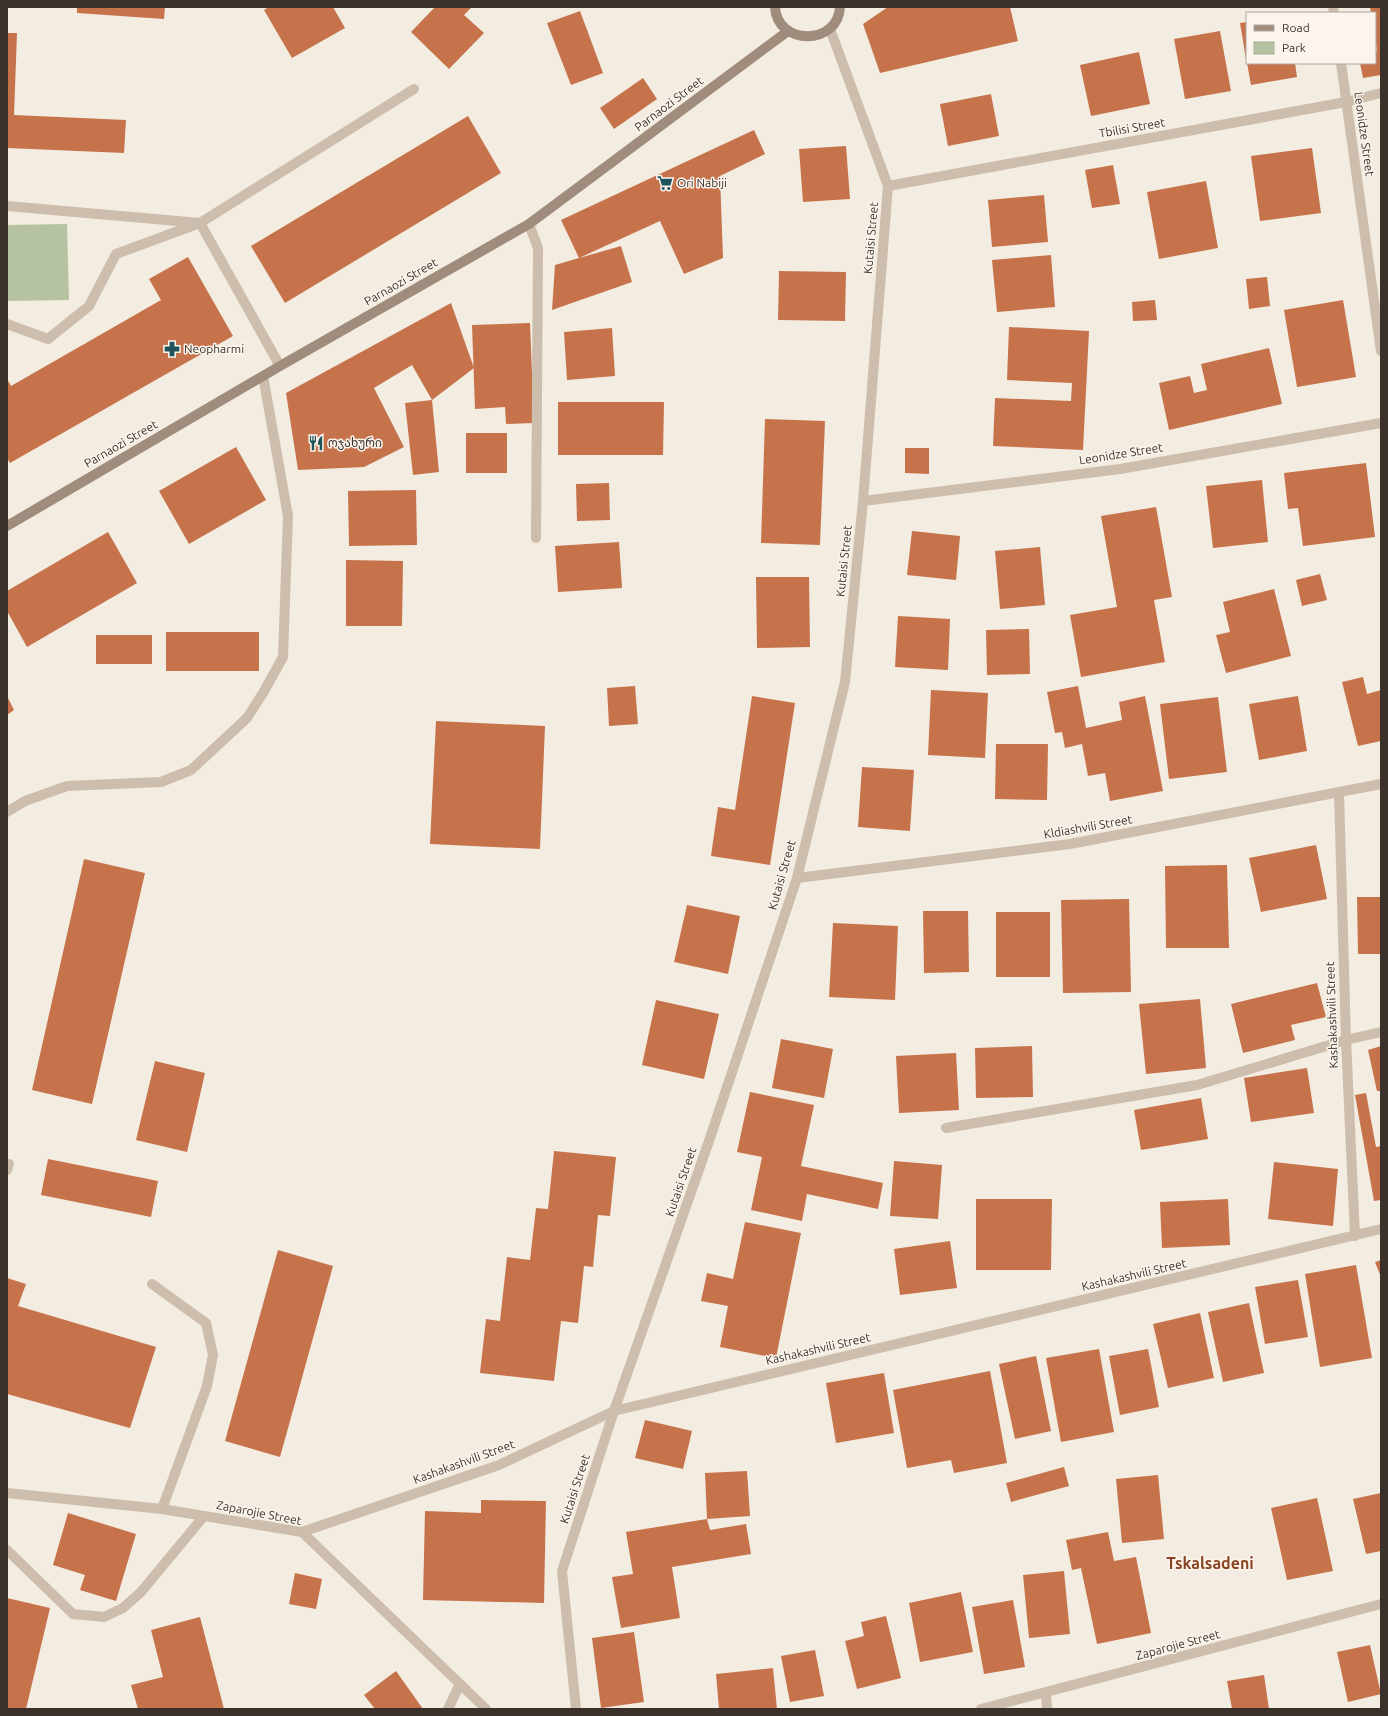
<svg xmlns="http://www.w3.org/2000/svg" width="1388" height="1716" font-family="Ubuntu,'Noto Sans Georgian',sans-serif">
<rect width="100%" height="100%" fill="#f3ece0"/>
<path fill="#b5c3a0" d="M67,224l2,76 -62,1v-76z"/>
<g fill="#c6734c">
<path d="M77,7h88l-1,12 -87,-6z"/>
<path d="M269,7h64l12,21 -53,30 -28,-48z"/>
<path d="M435,7h37l-8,8 20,18 -35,36 -38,-37z"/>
<path d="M888,7h122l8,34 -138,32 -17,-49z"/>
<path d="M1370,7h11v68l-18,3 -3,-15h15v-12h2l-2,-14v-24h-4z"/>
<path d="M580,11l23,62 -32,12 -24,-62z"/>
<path d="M1247,22v37h-1l-6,-36z"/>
<path d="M1220,31l11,60 -46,8 -11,-60z"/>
<path d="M7,33h10l-3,82 112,5 -2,33 -117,-5z"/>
<path d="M1139,52l11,52 -59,12 -11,-51z"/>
<path d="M1247,63h48l2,14 -46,8z"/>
<path d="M643,78l14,21 -43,30 -14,-21z"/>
<path d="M991,94l8,42 -51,10 -8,-42z"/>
<path d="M468,116l33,57 -216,130 -34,-57z"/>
<path d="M754,130l11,24 -45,22 3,82 -39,16 -24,-53 -81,37 42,-12 11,36 -80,28 3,-45 24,-7 -18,-38z"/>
<path d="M846,146l4,53 -47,3 -4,-53z"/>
<path d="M1312,148l9,65 -61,8 -9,-65z"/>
<path d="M1113,165l7,39 -28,4 -7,-38z"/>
<path d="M1206,181l12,67 -59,11 -12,-67z"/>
<path d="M1044,195l4,47 -56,5 -4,-47z"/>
<path d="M1051,255l4,52 -58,5 -5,-52z"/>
<path d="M188,257l45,79 -223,127 -3,-5v-79l4,7 150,-86 -12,-21z"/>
<path d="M779,271l67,1 -1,49 -67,-1z"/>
<path d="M1267,277l3,29 -21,3 -3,-30z"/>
<path d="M1155,300l2,20 -24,1 -1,-19z"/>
<path d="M1343,300l13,77 -59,10 -13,-77z"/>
<path d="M451,303l23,65 -42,32 -20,-35 -38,23 30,59 -40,20 -66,3 -12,-77z"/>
<path d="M530,323l4,100 -28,1 -1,-17 -30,2 -3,-84z"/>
<path d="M1009,327l80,4 -6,119 -90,-4 2,-48 76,3 1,-18 -65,-3z"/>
<path d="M612,328l3,48 -48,4 -3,-48z"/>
<path d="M1269,348l13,56 -113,26 -10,-47 31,-7 4,17 13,-3 -6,-26z"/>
<path d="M432,400l7,72 -26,3 -8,-72z"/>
<path d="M558,402h106l-1,53h-105z"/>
<path d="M765,419l60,2 -5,124 -59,-2z"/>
<rect x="466" y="433" width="41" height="40"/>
<path d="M236,447l30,53 -77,44 -30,-53z"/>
<path d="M905,448h24v26l-24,-1z"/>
<path d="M1366,463l9,74 -72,9 -5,-38 -10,1 -4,-36z"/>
<path d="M1262,480l6,62 -55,6 -7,-62z"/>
<path d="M609,483l1,37 -33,1 -1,-37z"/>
<path d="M416,490l1,55 -68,1 -1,-55z"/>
<path d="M1156,507l16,90 -18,3 11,62 -84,15 -11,-62 47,-8 -16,-91z"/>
<path d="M912,531l48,5 -4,44 -49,-5z"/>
<path d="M108,532l29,51 -110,64 -20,-36v-20z"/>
<path d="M619,542l3,46 -64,4 -3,-46z"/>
<path d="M1040,547l5,58 -45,4 -5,-58z"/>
<path d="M346,560l57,1 -1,65h-56z"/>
<path d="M1320,574l7,26 -25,6 -6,-26z"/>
<path d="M756,577h53l1,70 -53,1z"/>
<path d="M1274,589l17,67 -65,17 -10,-38 14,-3 -7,-30z"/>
<path d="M898,616l52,3 -2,51 -53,-3z"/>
<path d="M1029,629l1,45 -43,1 -1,-45z"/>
<rect x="166" y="632" width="93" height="39"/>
<rect x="96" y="635" width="56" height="29"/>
<path d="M1363,677l4,17 14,-4v51l-23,5 -16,-64z"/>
<path d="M635,686l3,38 -29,2 -2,-38z"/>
<path d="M1078,686l8,42 36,-8 -3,-18 26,-6 18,95 -53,10 -5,-28 -17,3 -6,-32 -17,4 -3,-16 -7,1 -8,-41z"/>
<path d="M931,690l57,3 -3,65 -57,-3z"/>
<path d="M7,696l7,14 -7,5z"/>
<path d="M752,696l43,7 -25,162 -59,-9 7,-49 17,3z"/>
<path d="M1298,696l9,55 -48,9 -10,-56z"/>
<path d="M1218,697l9,75 -58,7 -9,-75z"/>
<path d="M436,721l109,5 -5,123 -110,-5z"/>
<path d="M996,744h52l-1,56 -52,-1z"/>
<path d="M862,767l52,3 -4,61 -52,-4z"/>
<path d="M1316,845l11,54 -66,13 -12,-54z"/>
<path d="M84,859l61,14 -53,231 -60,-14z"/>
<path d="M1227,865l2,83h-63l-1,-82z"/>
<path d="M1357,897h24v57h-23z"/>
<path d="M1129,899l2,93 -68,1 -2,-93z"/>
<path d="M687,905l53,11 -12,58 -54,-12z"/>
<path d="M923,911h45l1,61 -45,1z"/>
<rect x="996" y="912" width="54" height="65"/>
<path d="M833,923l65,3 -3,74 -66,-3z"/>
<path d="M1317,983l9,34 -35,8 4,15 -52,13 -12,-49z"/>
<path d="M1200,999l6,69 -60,6 -7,-70z"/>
<path d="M656,1000l63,14 -15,65 -62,-14z"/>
<path d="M781,1039l52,10 -9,49 -52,-10z"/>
<path d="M1032,1046l1,51 -57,1 -1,-50z"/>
<path d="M1381,1046v45h-4l-9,-41z"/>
<path d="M956,1053l3,57 -60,3 -3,-57z"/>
<path d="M155,1061l50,12 -18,79 -51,-12z"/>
<path d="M1307,1068l7,45 -63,9 -7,-44z"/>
<path d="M750,1092l64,13 -13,61 82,17 -5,26 -71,-15 -5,27 -51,-11 11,-53 -25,-5z"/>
<path d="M1366,1093l10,54 5,-1v54l-7,1 -19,-106z"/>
<path d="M1201,1098l7,41 -67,11 -7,-40z"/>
<path d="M554,1151l62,6 -6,59 -12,-1 -5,52 -9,-1 -6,57 -17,-2 -7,60 -74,-8 6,-54 14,2 7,-64 23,3 6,-52 12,1z"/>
<path d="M48,1159l110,22 -7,36 -110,-22z"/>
<path d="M894,1161l48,4 -4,54 -48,-3z"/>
<path d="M1274,1162l64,7 -5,57 -65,-7z"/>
<path d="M976,1199h76l-1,71h-75z"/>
<path d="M1228,1199l2,46 -68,3 -2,-46z"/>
<path d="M745,1222l56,11 -25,125 -56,-11 8,-41 -27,-5 6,-28 26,6z"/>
<path d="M950,1241l7,47 -57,7 -6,-46z"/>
<path d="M278,1250l55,16 -53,191 -55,-16z"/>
<path d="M1381,1260v17l-6,-15z"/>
<path d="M1356,1265l16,93 -52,9 -15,-93z"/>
<path d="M7,1278l19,6 -8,22 138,41 -26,81 -123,-34z"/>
<path d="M1298,1280l10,57 -43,7 -10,-57z"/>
<path d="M1249,1303l15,70 -41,9 -15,-70z"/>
<path d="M1200,1313l14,65 -46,10 -15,-64z"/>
<path d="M1099,1349l15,83 -53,10 -15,-84z"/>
<path d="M1148,1349l11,58 -39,8 -11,-59z"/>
<path d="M1036,1356l15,75 -36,8 -16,-75z"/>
<path d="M990,1371l17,92 -53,10 -3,-13 -44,8 -14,-78z"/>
<path d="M884,1373l10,60 -58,10 -10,-60z"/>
<path d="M645,1420l47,11 -9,38 -48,-11z"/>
<path d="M1064,1467l5,19 -58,16 -5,-19z"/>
<path d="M747,1471l3,45 -43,3 -2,-46z"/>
<path d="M1158,1475l6,64 -42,4 -6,-64z"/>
<path d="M1381,1493v58l-15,3 -13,-55z"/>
<path d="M1317,1498l16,73 -46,9 -16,-72z"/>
<path d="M481,1500l65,1 -2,102 -121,-3 2,-89 56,2z"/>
<path d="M68,1513l68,21 -20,67 -36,-11 5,-15 -32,-10z"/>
<path d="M707,1519l3,11 36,-6 5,30 -79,13 8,51 -59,10 -9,-51 21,-3 -7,-42z"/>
<path d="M1108,1532l6,29 22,-4 15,76 -54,11 -16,-76 -9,2 -6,-30z"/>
<path d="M1064,1571l6,63 -41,4 -6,-63z"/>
<path d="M295,1573l27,6 -6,30 -27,-5z"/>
<path d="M961,1592l12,60 -53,10 -11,-59z"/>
<path d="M7,1598l43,10 -24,101h-19z"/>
<path d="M1013,1600l12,67 -41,7 -12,-67z"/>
<path d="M886,1616l15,62 -44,11 -12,-48 19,-5 -3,-14z"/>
<path d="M200,1617l24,92h-86l-7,-24 32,-8 -12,-47z"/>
<path d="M634,1632l10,70 -43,6 -9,-70z"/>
<path d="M1370,1645l11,49 -33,8 -11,-50z"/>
<path d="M815,1650l9,46 -34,6 -9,-46z"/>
<path d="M773,1668l4,41h-58l-3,-35z"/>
<path d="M396,1671l27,38h-48l-11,-14z"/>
<path d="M1264,1675l5,34h-37l-5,-28z"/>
</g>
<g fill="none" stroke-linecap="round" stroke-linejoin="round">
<g stroke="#ccbdac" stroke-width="10">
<path d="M7,206l193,17 80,143"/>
<path d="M529,224l9,24 -2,290"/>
<path d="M7,324l41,15 41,-33 27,-52 84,-31 214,-134"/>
<path d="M7,812l18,-11 42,-15 94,-4 30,-12 56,-52 16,-25 20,-36 5,-141 -25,-140"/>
<path d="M946,1128l251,-43 149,-45 35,-8"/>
<path d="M7,1170l2,-6"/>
<path d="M152,1284l54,39 7,32 -6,31 -45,123"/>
<path d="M7,1550l66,64 31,3 19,-9 18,-16 63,-76"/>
<path d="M448,1709l12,-25"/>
</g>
<g stroke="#ccbdac" stroke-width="10">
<path d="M1333,7l1,6"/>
<path d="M1341,63l40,288"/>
<path d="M888,186l458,-84 35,-9"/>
<path d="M863,501l257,-32 261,-46"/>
<path d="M1339,793l7,247 9,196"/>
<path d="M797,878l273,-34 311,-60"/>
<path d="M7,1493l155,16 140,23 184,177"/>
<path d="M302,1532l197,-67 115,-54 767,-182"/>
<path d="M1046,1693l1,16"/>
<path d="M576,1709l-14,-138 52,-160 95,-270 88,-263 48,-196 18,-181 25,-315 -58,-157"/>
<path d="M981,1709l400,-105"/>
</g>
<g stroke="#a08c7d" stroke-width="10">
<path d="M775,7c2,39 63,39 65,0"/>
<path d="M7,526l273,-160 249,-142 259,-193"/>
</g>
</g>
<defs>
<symbol id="supermarket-bare" viewBox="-9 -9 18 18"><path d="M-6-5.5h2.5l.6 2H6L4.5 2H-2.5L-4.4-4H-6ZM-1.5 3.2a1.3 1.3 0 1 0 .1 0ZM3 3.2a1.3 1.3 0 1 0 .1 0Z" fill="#20545c" stroke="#fbf5ed" stroke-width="2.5" paint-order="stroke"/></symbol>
<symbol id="pharmacy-bare" viewBox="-9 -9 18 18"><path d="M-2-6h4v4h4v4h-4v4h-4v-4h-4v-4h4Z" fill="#20545c" stroke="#fbf5ed" stroke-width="2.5" paint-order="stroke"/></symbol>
<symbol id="restaurant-bare" viewBox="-9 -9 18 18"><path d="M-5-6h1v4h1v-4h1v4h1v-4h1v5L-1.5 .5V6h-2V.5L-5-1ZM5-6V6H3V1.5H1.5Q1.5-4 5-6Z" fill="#20545c" stroke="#fbf5ed" stroke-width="2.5" paint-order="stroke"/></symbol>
</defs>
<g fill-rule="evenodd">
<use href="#supermarket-bare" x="654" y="172" width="22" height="22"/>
<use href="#pharmacy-bare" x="161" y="338" width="22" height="22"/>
<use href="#restaurant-bare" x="305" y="432" width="22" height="22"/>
</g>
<g text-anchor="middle" stroke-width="3" stroke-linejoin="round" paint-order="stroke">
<g font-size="12" fill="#3a312b" stroke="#fbf5ed">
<text transform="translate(669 104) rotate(-37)" y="4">Parnaozi Street</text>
<text transform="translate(1132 128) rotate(-10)" y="4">Tbilisi Street</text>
<text transform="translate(1364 134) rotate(82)" y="4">Leonidze Street</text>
<text transform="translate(871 238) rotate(-85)" y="4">Kutaisi Street</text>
<text transform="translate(401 282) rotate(-30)" y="4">Parnaozi Street</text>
<text transform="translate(121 444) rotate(-30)" y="4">Parnaozi Street</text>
<text transform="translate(1121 454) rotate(-9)" y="4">Leonidze Street</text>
<text transform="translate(844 561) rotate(-84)" y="4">Kutaisi Street</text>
<text transform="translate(1088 827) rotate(-10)" y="4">Kldiashvili Street</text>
<text transform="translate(782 875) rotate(-74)" y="4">Kutaisi Street</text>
<text transform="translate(1332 1015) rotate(-92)" y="4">Kashakashvili Street</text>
<text transform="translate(681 1182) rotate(-71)" y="4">Kutaisi Street</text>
<text transform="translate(1134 1275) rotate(-13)" y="4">Kashakashvili Street</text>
<text transform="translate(818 1349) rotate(-13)" y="4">Kashakashvili Street</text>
<text transform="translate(464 1462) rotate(-20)" y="4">Kashakashvili Street</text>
<text transform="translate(575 1489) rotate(-72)" y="4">Kutaisi Street</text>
<text transform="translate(259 1513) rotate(11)" y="4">Zaparojie Street</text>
<text transform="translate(1178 1645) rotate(-15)" y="4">Zaparojie Street</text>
</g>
<g font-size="12" fill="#3a312b" stroke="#fbf5ed" text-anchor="start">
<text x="677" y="187">Ori Nabiji</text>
<text x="184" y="353">Neopharmi</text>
<text x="328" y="447">ოჯახური</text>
</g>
<g font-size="16" font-weight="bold" fill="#894323" stroke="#fbf5ed">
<text x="1210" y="1569">Tskalsadeni</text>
</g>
</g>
<rect width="1388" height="1716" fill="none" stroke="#3a312b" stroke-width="16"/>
<rect x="1246" y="12" width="130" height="52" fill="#fbf5ed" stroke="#aea79f"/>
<rect x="1254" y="25" width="20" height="6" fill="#a08c7d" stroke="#aea79f"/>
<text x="1282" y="32" font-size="12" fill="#3a312b">Road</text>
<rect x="1254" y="42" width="20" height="12" fill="#b5c3a0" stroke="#aea79f"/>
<text x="1282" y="52" font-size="12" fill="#3a312b">Park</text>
</svg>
